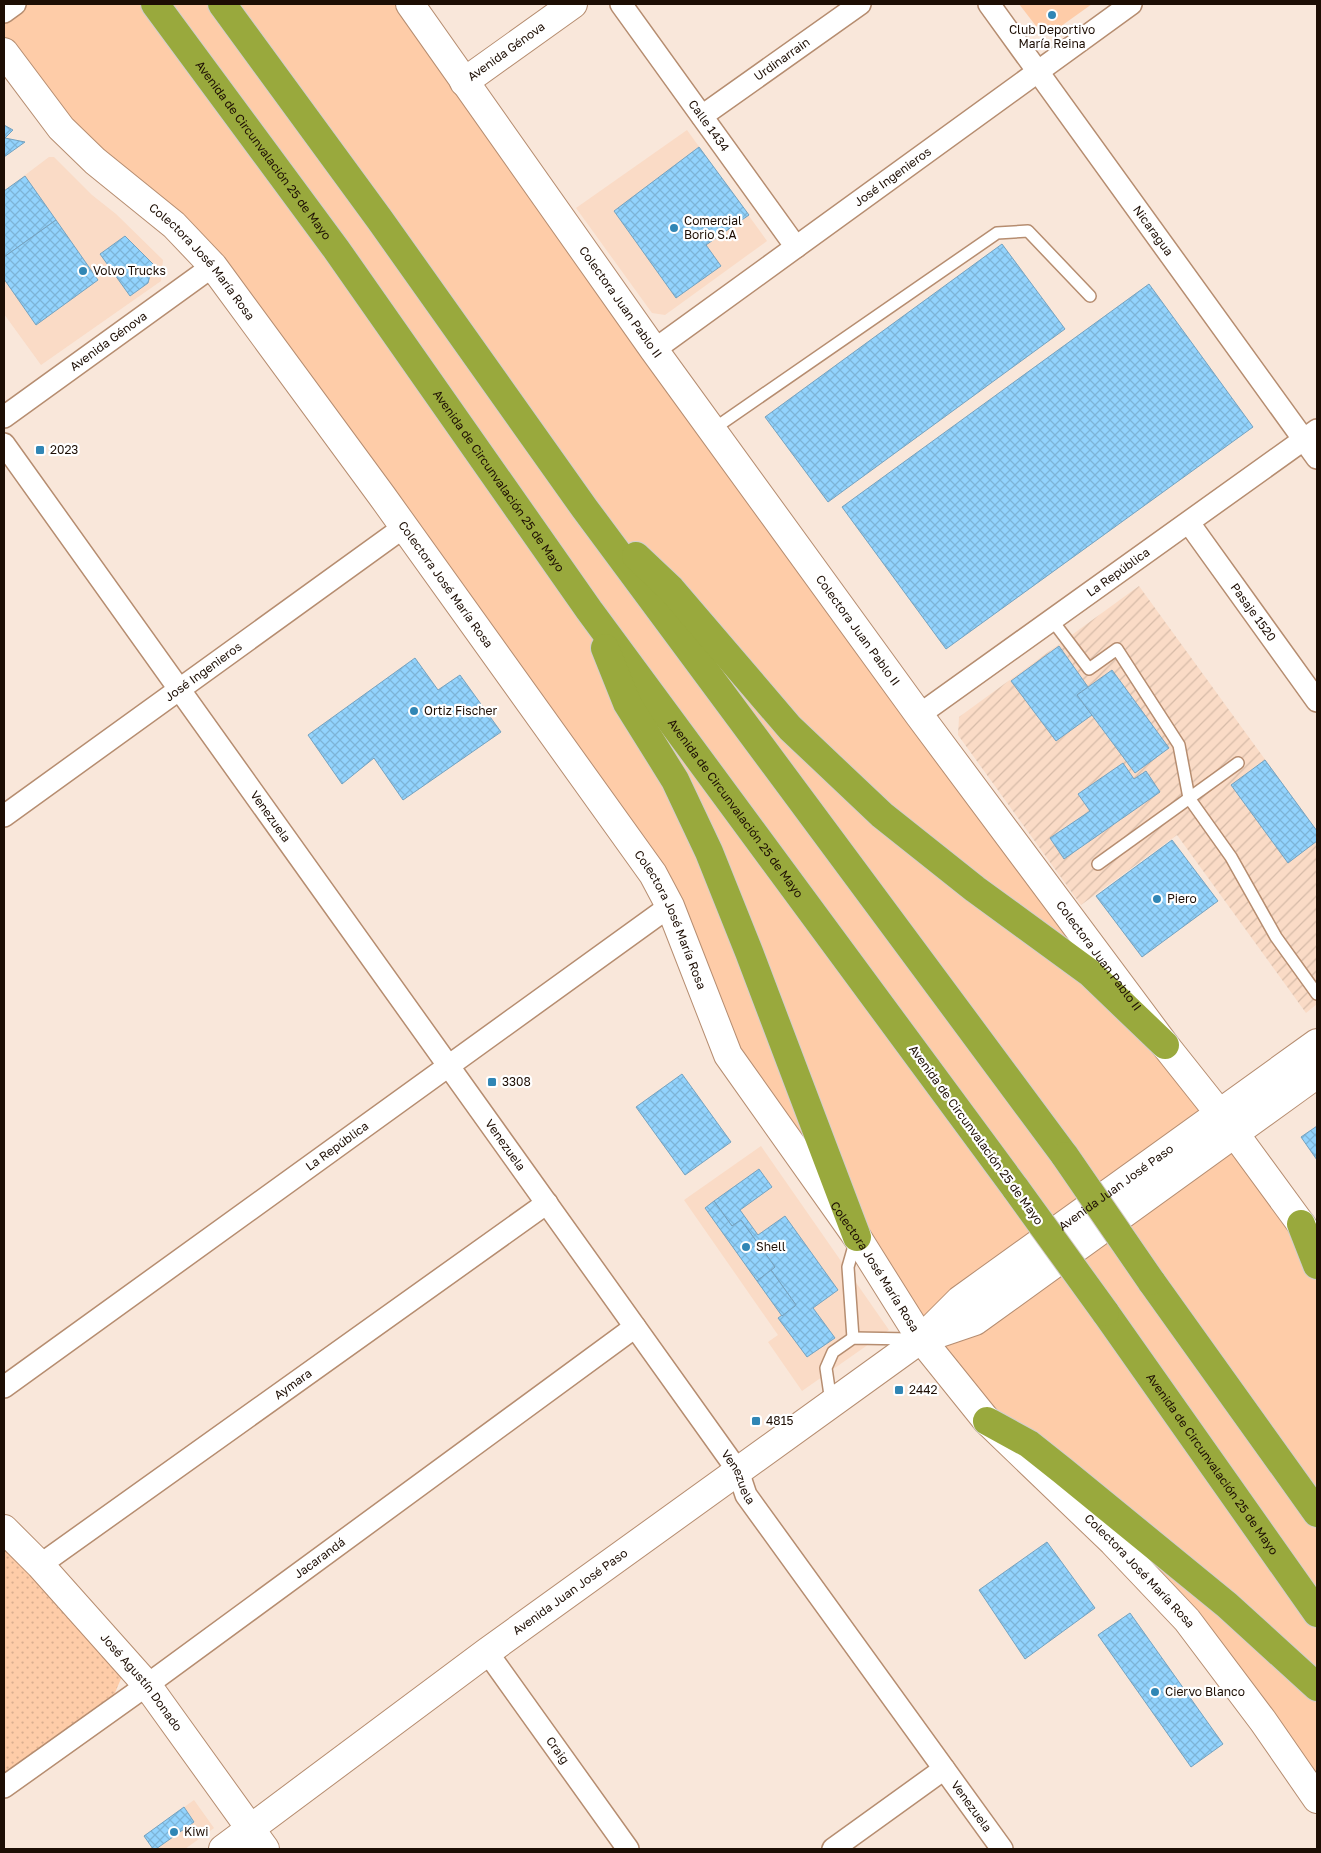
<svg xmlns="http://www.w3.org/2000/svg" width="1321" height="1853" font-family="'Golos Text',sans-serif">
<defs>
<pattern id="industrial-furrows" width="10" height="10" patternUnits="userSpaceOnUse" patternTransform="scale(1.25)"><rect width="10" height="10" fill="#fadbc6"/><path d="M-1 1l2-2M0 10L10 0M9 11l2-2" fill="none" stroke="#d6bba8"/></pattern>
<pattern id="park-dots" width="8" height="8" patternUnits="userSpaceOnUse" patternTransform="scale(1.25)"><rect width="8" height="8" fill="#fecca8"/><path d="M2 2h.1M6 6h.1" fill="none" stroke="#d9ae8f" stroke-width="1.8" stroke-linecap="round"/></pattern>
<pattern id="building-cross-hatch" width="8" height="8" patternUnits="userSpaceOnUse" patternTransform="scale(1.25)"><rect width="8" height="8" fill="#92d3fd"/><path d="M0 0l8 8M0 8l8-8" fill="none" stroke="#7db4d7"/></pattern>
</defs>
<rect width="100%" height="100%" fill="#f9e7da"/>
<g fill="#fadbc6">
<path d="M687,130l80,111 -102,74 -13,-2 -76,-105z"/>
<path d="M49,157h5l38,38 24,19 47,46 -2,21 -120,84 -37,-51v-123z"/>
<path d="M761,1146l128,184 -87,61 -34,-49 10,-7 -94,-135z"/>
<path d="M194,1800l20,28 -29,21h-32l-9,-13z"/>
</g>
<path fill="url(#industrial-furrows)" d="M1139,586l178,245v173l-11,9 -129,-178 -96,70 -123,-170 1,-18z"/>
<g fill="#fecca8">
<path d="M4,4h406l907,1246v549l-54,-78 -276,-300 -259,-366 -58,-149 -457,-640 -209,-214z"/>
<path d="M1019,4h73l-35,25 -21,-3z"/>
</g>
<path fill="url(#park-dots)" d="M4,1543l119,131 -12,28 -107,78z"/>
<g fill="url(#building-cross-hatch)" stroke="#75a2bf">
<path d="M4,125l9,5 -8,8 20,4 -21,15z"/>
<path d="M699,147l50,68 -43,30 15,21 -45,32 -62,-87z"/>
<path d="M25,176l31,44 -52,37v-66z"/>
<path d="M56,220l42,60 -62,45 -32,-46v-22z"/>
<path d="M125,236l28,28 -5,19 -18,13 -30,-42z"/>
<path d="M1002,244l63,85 -237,173 -63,-85z"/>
<path d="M1149,284l104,143 -307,222 -104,-142z"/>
<path d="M1059,646l29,41 -11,8 15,20 -36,26 -45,-60z"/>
<path d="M415,658l23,32 22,-15 41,57 -98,68 -29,-42 -32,26 -34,-49z"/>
<path d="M1112,670l57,78 -34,25 -58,-78z"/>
<path d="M1265,760l52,71v10l-29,22 -57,-78z"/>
<path d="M1123,763l11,16 12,-8 14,21 -96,67 -14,-21 40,-27 -12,-17z"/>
<path d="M1172,840l46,61 -76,56 -46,-61z"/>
<path d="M682,1074l49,68 -46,33 -49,-68z"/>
<path d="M1317,1126v34l-16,-23z"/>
<path d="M759,1169l13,18 -32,23 18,25 27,-19 53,74 -25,18 22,30 -28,19 -29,-39 18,-13 -25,-35 4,-3 -34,-47 -9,6 -18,-25z"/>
<path d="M714,1201l18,25 9,-6 34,47 -18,14 -52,-73z"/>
<path d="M771,1270l25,35 -14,11 -25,-35z"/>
<path d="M1047,1542l48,66 -70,51 -46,-69z"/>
<path d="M1130,1613l93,131 -32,23 -93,-132z"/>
<path d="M184,1807l10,15 -38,27h-3l-9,-13z"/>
</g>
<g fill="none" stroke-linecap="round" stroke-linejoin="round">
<defs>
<g id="lane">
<path d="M712,430l285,-197 31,-2 62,65"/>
<path d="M1052,620l37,49 28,-20 62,96 10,53 42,59 45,80 41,57"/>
<path d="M1098,864l140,-101"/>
<path d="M853,1338l-5,-71 8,-28"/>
<path d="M831,1402l-5,-34 7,-16 20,-14 58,1"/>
</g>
<g id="street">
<path id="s1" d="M621,4l175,243"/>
<path id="s2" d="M989,4l328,454"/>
<path d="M4,12l11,-8"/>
<path id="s3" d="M702,116l158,-112"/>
<path id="s4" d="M654,350l477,-346"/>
<path id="s5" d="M4,417l209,-151"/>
<path id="s6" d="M4,444l734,1027 8,24 256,354"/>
<path id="s7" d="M1189,523l128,178"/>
<path id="s8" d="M919,715l398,-285"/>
<path id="s9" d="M4,816l400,-289"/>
<path id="s10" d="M4,1387l666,-481"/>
<path id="s11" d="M40,1565l507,-362"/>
<path id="s12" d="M487,1652l141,197"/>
<path id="s13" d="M4,1787l143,-102 488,-358"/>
<path d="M833,1849l111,-80"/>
</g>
<g id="secondary">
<path id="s14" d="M410,4l244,346 265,365 246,330 62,78 74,101 13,20"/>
<path id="s15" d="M4,52l57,76 34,33 79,64 39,41 169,230 271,378 17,32 58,149 129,182 64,102 66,82 126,121 74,78 76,101 54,78"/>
<path id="s16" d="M464,82l109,-78"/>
<path d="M928,1337l47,-16 342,-247"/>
<path id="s17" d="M4,1529l36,36 107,120 118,164"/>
<path id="s18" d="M223,1849l264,-197 434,-313 39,-39 357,-257"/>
</g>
<g id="highway">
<path id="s19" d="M155,4l181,245 253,361 427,579"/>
<path d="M222,4l158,216 205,289 480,647"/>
<path d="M636,556l35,33 119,139 92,87 93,74 115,84 75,72"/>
<path d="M605,648l22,55 48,77 34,72 40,100 108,285"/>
<path d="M1301,1224l16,41"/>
<path d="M1151,1281l166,232"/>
<path id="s20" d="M1105,1312l212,301"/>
<path d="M987,1421l42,23 34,27 164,134 90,82"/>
</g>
</defs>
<use href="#lane" stroke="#b68d70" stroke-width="14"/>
<use href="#street" stroke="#b68d70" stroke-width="24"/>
<use href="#secondary" stroke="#b68d70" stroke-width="30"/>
<use href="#highway" stroke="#d2cfcd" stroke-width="30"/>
<use href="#lane" stroke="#fff" stroke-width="11"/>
<use href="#street" stroke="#fff" stroke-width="21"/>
<use href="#secondary" stroke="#fff" stroke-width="28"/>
<use href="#highway" stroke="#99a93d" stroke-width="28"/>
<defs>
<g id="highway-bridge">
<path d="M1065,1156l86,125"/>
<path d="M1016,1189l89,123"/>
</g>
</defs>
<use href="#highway-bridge" stroke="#d2cfcd" stroke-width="30" stroke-linecap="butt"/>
<use href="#highway-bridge" stroke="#99a93d" stroke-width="28"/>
</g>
<g fill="#3086b5" stroke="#fff" stroke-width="2">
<circle cx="1052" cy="15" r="5"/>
<circle cx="674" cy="228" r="5"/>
<circle cx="83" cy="271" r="5"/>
<rect x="35" y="445" width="10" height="10" rx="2.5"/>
<circle cx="414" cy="711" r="5"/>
<circle cx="1157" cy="899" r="5"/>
<rect x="487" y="1077" width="10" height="10" rx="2.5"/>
<circle cx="746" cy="1247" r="5"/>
<rect x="894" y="1385" width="10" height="10" rx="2.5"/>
<rect x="751" y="1416" width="10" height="10" rx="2.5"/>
<circle cx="1155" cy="1692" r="5"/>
<circle cx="174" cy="1832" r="5"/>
</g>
<g text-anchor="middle" stroke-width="4.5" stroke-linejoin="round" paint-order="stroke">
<g font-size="12" fill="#1d0e04" stroke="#fff" text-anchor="start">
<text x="1052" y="34" text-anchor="middle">Club Deportivo<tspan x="1052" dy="14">María Reina</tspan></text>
<text x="684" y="225">Comercial<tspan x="684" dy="14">Borio S.A</tspan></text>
<text x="93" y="275">Volvo Trucks</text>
<text x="50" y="454">2023</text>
<text x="424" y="715">Ortiz Fischer</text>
<text x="1167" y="903">Piero</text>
<text x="502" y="1086">3308</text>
<text x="756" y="1251">Shell</text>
<text x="909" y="1394">2442</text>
<text x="766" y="1425">4815</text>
<text x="1165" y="1696">Ciervo Blanco</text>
<text x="184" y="1836">Kiwi</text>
</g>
<g font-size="12" fill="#1d0e04" stroke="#fff">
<text dy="4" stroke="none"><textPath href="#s16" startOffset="52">Avenida Génova</textPath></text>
<text dy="4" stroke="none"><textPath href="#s3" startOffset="98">Urdinarrain</textPath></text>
<text dy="4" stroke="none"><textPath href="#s1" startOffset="150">Calle 1434</textPath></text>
<text dy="4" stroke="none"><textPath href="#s19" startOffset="182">Avenida de Circunvalación 25 de Mayo</textPath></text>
<text dy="4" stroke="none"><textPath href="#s4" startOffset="295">José Ingenieros</textPath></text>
<text dy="4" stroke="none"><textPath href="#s2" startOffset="280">Nicaragua</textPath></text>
<text dy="4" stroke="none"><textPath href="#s15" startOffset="290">Colectora José María Rosa</textPath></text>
<text dy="4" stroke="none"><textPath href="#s14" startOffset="365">Colectora Juan Pablo II</textPath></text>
<text dy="4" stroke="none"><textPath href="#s5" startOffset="129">Avenida Génova</textPath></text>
<text dy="4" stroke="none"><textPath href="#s19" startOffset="588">Avenida de Circunvalación 25 de Mayo</textPath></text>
<text dy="4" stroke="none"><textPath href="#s8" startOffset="245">La República</textPath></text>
<text dy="4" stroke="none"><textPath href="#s15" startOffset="695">Colectora José María Rosa</textPath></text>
<text dy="4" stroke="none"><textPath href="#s7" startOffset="110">Pasaje 1520</textPath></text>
<text dy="4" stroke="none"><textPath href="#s14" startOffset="770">Colectora Juan Pablo II</textPath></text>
<text dy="4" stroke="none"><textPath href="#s9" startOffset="246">José Ingenieros</textPath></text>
<text dy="4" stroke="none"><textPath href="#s19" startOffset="992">Avenida de Circunvalación 25 de Mayo</textPath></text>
<text dy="4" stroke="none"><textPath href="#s6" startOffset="458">Venezuela</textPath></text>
<text dy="4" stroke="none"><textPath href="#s15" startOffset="1100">Colectora José María Rosa</textPath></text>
<text dy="4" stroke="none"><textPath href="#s14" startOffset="1175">Colectora Juan Pablo II</textPath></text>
<text transform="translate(976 1135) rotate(54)" y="4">Avenida de Circunvalación 25 de Mayo</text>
<text dy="4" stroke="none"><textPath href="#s6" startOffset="862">Venezuela</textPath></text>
<text dy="4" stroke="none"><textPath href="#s10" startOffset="411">La República</textPath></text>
<text dy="4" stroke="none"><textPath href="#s18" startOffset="1112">Avenida Juan José Paso</textPath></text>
<text dy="4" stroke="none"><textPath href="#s15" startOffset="1505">Colectora José María Rosa</textPath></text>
<text dy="4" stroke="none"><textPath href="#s11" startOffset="311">Aymara</textPath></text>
<text dy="4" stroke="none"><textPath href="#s20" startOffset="186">Avenida de Circunvalación 25 de Mayo</textPath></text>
<text dy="4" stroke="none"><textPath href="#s6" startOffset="1268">Venezuela</textPath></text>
<text dy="4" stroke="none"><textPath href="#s13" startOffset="390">Jacarandá</textPath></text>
<text dy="4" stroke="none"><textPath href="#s15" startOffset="1910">Colectora José María Rosa</textPath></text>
<text dy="4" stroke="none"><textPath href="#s18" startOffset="432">Avenida Juan José Paso</textPath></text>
<text dy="4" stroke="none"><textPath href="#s17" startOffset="206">José Agustín Donado</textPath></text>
<text dy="4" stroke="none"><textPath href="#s12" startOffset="121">Craig</textPath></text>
<text dy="4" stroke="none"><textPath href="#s6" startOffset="1672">Venezuela</textPath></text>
</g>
</g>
<rect width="1321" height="1853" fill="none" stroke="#1d0e04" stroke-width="10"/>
</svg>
